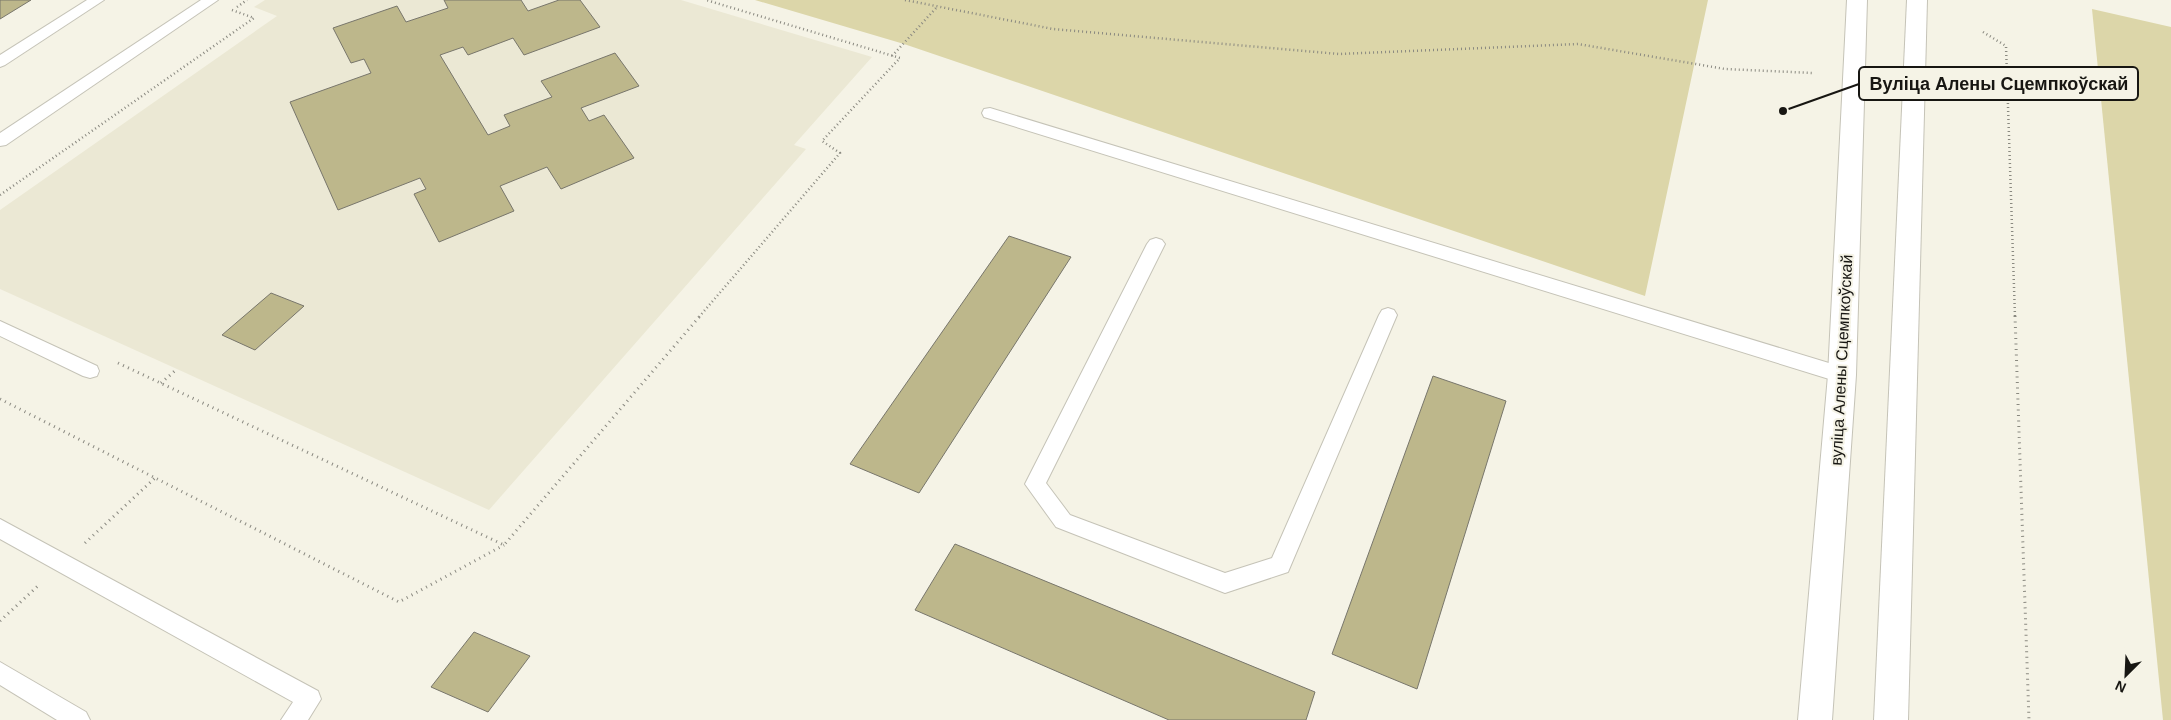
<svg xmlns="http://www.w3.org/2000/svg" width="2171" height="720" font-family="Arial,sans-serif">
<rect width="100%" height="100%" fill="#f5f3e6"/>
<path fill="#ebe8d4" d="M265,0h416l191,57 -78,88 12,4 -317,361 -489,-221v-79l277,-194 -23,-9z"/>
<g fill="#dcd6a9">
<path d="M755,0h953l-63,296 -741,-252z"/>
<path d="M2092,9l79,18v693h-8z"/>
</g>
<g fill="#bdb78b" stroke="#78766b">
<path d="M0,0h31l-31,19z"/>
<path d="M444,0h77l7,11 31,-11h21l20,27 -76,28 -11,-17 -45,17 -5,-8 -23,8 48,80 22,-9 -6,-11 48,-18 -11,-16 74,-28 24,33 -58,22 8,13 15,-6 30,43 -73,31 -14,-22 -47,19 14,25 -75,31 -25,-48 12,-5 -6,-11 -82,32 -48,-108 81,-29 -7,-14 -13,4 -18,-35 64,-22 9,16 42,-14z"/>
<path d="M1009,236l62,21 -152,236 -69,-29z"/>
<path d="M271,293l33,13 -49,44 -33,-15z"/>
<path d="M1433,376l73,25 -89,288 -85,-35z"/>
<path d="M955,544l360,148 -9,28h-137l-254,-110z"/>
<path d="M474,632l56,24 -42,56 -57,-25z"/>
</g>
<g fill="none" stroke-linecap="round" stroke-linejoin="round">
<defs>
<g id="service">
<path d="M87,0h17l-99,65 -5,2v-12z"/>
<path d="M201,0h17l-212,145 -6,1v-13z"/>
<path d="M990,108l852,259 7,3 2,5 -2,5 -7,3 -858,-266 -2,-4 2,-4z"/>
<path d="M1156,238l6,2 3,4 -119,239 24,32 155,58 47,-15 107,-243 3,-5 6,-2 6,2 3,5 -109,257 -63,21 -169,-66 -31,-43 122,-240 3,-4z"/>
<path d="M0,321l97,45 2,5 -2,5 -7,2 -7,-2 -83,-40z"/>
<path d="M0,519l318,172 3,8 -13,21h-27l12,-18 -293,-163z"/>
<path d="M0,662l86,50 4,8h-33l-57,-35z"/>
</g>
<g id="secondary">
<path d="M1847,0h20l-11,375 -24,345h-34l30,-345z"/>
<path d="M1907,0h20l-19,720h-34z"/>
</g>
</defs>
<use href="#service" stroke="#c5c3b7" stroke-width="2"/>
<use href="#secondary" stroke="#c5c3b7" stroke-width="2"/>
<g stroke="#8a8980" stroke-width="2.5" stroke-dasharray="1 3" stroke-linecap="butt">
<path d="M905,0l148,29 286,25 239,-10 147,25 88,4"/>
<path d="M237,7l10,-7"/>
<path d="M1983,32l23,14 9,271"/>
<path d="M892,56l45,-49"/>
<path d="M0,195l254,-177 -22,-8"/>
<path d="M699,317l141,-164 -18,-12 78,-83 -194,-58"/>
</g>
<g stroke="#8a8980" stroke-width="3" stroke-dasharray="1 4.5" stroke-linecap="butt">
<path d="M2015,316l14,404"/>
<path d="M118,363l386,182 196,-229"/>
<path d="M161,383l16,-14"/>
<path d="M0,399l399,203 105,-57"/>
<path d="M85,543l70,-65"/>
<path d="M0,621l40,-37"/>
</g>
<use href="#service" fill="#fff" fill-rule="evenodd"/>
<use href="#secondary" fill="#fff" fill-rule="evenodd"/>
</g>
<g text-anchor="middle" stroke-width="4" stroke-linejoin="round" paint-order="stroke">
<g font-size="16" fill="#171612" stroke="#f5f3e6">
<text transform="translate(1841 360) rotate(-87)" y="6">вуліца Алены Сцемпкоўскай</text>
</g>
</g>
<path fill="none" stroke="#171612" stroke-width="2" d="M1783 111L1859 84"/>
<circle fill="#171612" stroke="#f5f3e6" stroke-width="2" cx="1783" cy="111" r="5"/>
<rect fill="#f5f3e6" stroke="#171612" stroke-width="2" x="1859" y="67" width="279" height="33" rx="5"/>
<g font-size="18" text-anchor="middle" font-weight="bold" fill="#171612">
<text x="1999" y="90">Вуліца Алены Сцемпкоўскай</text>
</g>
<g transform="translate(2126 675) rotate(204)" stroke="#f5f3e6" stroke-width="4" paint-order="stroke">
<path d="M0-4L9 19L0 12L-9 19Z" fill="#171612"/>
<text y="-8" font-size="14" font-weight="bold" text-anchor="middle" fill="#171612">N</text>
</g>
</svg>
